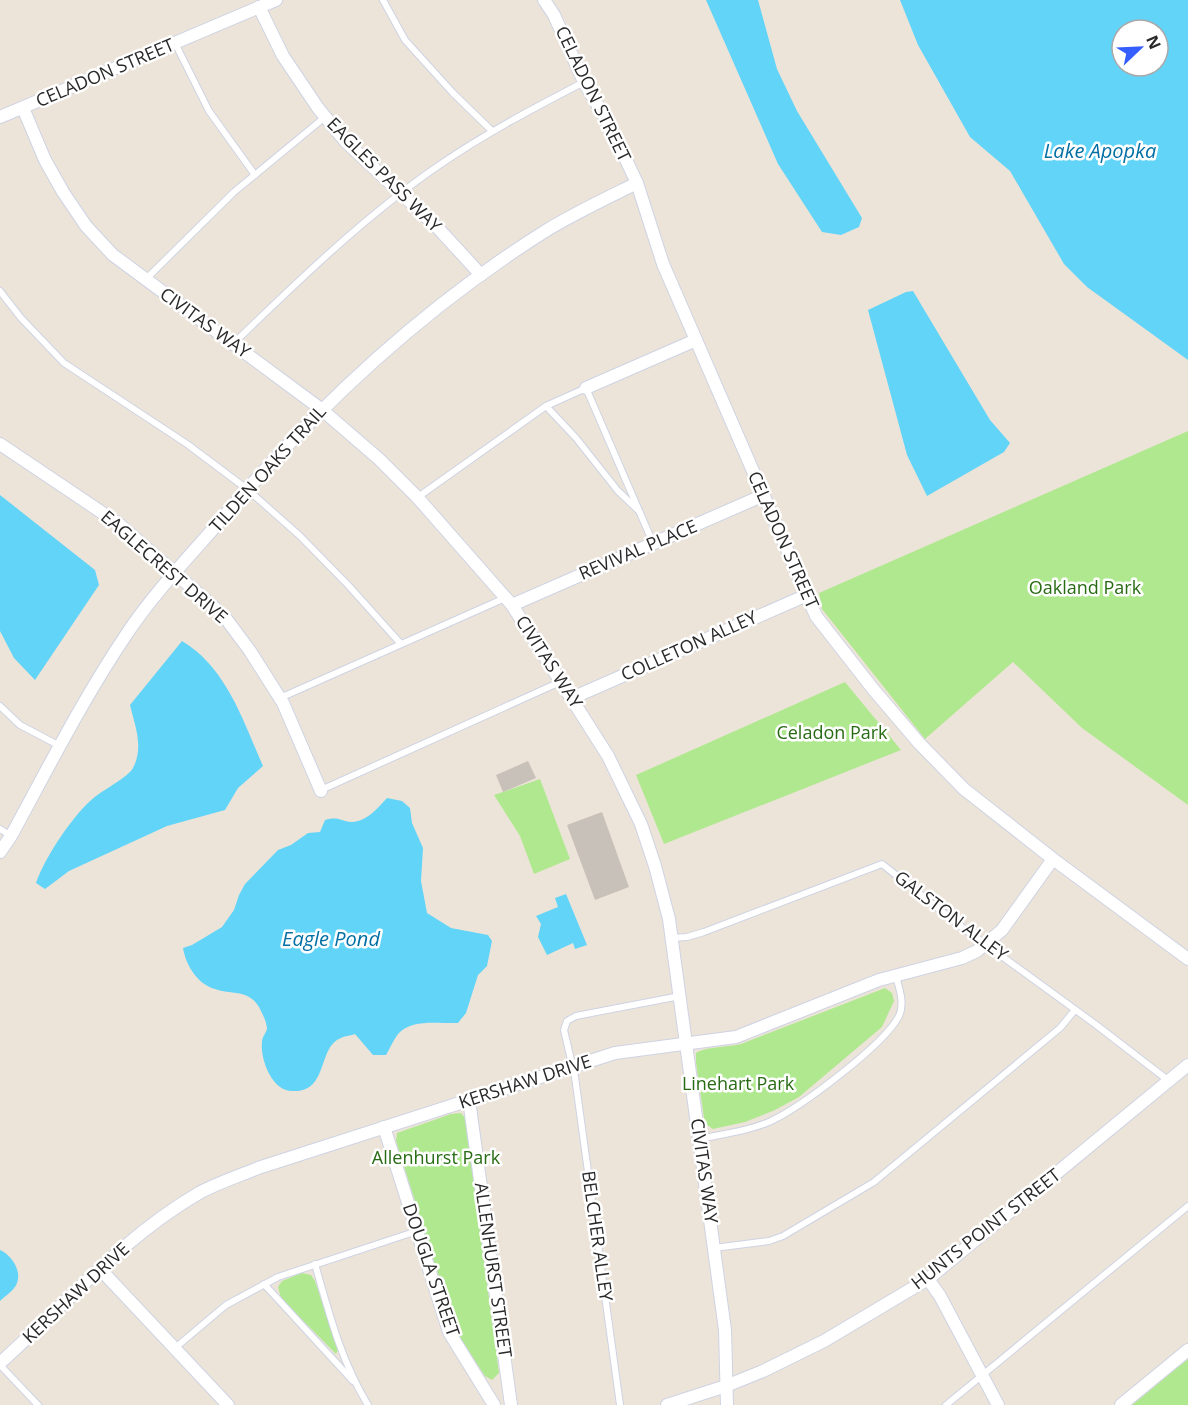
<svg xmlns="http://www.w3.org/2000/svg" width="1188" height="1405" font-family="'Open Sans',sans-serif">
<rect width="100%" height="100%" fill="#ede4d9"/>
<g fill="#b0e890">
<path d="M1188,431v374l-106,-77 -69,-66 -88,77 -103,-130 -3,-16z"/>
<path d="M845,682l56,68 -237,94 -28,-69z"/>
<path d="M540,779l30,80 -36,15 -14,-38 -26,-41z"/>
<path d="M885,988l7,5 2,8 -12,26 -83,70 -24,13 -30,12 -32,7 -6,-4 -3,-7 -8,-56v-9c8,-6 33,-6 45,-9z"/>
<path d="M461,1113l4,5 34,255 -7,7 -7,-4 -29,-45 -60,-190 1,-8 54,-19z"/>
<path d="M302,1273l9,2 4,6 23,69 -2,4 -55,-56 -3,-11 4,-6z"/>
<path d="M1188,1359v46h-56z"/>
</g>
<g fill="#62d4f8" fill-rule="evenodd">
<path d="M706,0h52l19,69 20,42 65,107 -3,9 -18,8 -19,-3 -44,-68z"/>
<path d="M900,0h288v360l-101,-73 -23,-23 -54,-93 -40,-34 -52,-92zM1122,30h36v36h-36z"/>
<path d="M913,291l77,129 20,23 -6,9 -77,44 -20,-41 -39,-145 38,-18z"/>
<path d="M0,495l95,75 4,15 -64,95 -21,-22 -14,-27z"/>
<path d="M182,641c45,27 61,80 81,125l-25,22 -13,22 -58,16 -98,45 -24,18 -9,-6c9,-26 38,-70 60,-87 9,-7 32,-19 37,-28 11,-21 2,-42 -3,-63z"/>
<path d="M387,798l15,3 8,7 2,15 11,25 -2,33 6,32 24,15 37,7 4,6 -5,25 -9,9 -12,38 -8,10c-18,1 -46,-5 -60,11 -5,7 -8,14 -12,21h-13l-18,-21c-6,2 -12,2 -18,6 -19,13 -10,53 -45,51 -20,0 -32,-32 -30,-49 0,-5 4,-9 5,-13 0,-7 -5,-16 -8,-22 -11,-18 -27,-12 -44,-18 -18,-5 -29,-24 -32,-41l9,-3 30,-18 12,-17 5,-15 6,-11 33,-34 13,-5 17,-12 12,-1 5,-12c15,-4 14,1 27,2 14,0 27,-15 35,-24z"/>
<path d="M566,894l21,51 -12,4 -2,-6 -26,12 -9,-18 3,-13 -5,-8 22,-9 -3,-9z"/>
<path d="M0,1250c11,5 22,20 17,33 -2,7 -12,13 -17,18z"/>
</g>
<g fill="#c8c1b9">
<path d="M528,761l8,17 -33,14 -7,-17z"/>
<path d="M602,812l27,75 -34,13 -28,-75z"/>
</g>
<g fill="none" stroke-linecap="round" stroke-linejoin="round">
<defs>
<g id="service">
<path d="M383,0l22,40 48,53 39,38"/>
<path d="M175,43l34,68 46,64"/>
<path d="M146,279l88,-87 91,-75"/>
<path d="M0,291l21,27 43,45 123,81 60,45 53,47 48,49 53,59"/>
<path d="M234,343c63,-61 131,-127 204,-177 46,-32 96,-58 146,-84"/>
<path d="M546,406l30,32 42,53 21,20"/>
<path d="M418,497l128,-91 40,-18 67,155"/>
<path d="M280,698l225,-100"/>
<path d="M0,706l20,19 40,21"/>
<path d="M321,790l239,-108"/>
<path d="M0,829l11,7"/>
<path d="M672,938l15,-1 17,-5 178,-68 81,64 132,96 74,57"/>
<path d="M699,1139c24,-5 50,-8 72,-18 30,-14 113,-76 128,-105 6,-13 0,-28 -3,-40"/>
<path d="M714,1248l55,-7 14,-5 91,-54 186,-154 15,-18"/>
<path d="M315,1264c14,49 26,97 53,141"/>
<path d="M264,1284l89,97"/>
<path d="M175,1348l51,-43 52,-28 139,-46"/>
<path d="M0,1365l38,40"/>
<path d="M620,1405l-45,-328 -11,-47 3,-9 9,-5 104,-20"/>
<path d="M946,1405l242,-199"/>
</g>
<g id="minor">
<path d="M544,0l10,15 30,67 27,46 26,55 26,81 153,352 57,73 46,54 45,46 89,70 135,100"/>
<path d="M259,7l24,49 35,52 27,33 92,86 44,48"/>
<path d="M23,108l22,52 18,32 23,34 27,29 208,154 58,50 38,38 95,108 96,151 33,68 14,42 14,53 56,411 2,75"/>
<path d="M0,117l276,-117"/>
<path d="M586,388l110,-48"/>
<path d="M0,444l119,80 105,92 26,35 33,52 38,88"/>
<path d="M512,605l252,-110"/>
<path d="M572,698l235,-103"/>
<path d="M0,852l11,-16c37,-68 72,-137 115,-201 25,-38 58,-73 88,-107 96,-115 205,-218 333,-298 28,-17 60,-32 90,-47"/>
<path d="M469,1100l42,305"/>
<path d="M384,1127l65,205 45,73"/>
<path d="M100,1269l128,136"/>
<path d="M928,1279l12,17 58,109"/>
<path d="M0,1363c65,-58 123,-126 199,-170 18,-10 40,-17 59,-25l357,-115 121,-16 143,-57 83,-22 15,-7 25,-21 51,-71"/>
<path d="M667,1405l59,-19 37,-15 61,-30 104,-62 260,-214"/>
<path d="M1121,1405l67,-55"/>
</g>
</defs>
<use href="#service" stroke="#ced3e3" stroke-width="8"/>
<use href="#minor" stroke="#ced3e3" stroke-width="14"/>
<use href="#service" stroke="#fff" stroke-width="6"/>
<use href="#minor" stroke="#fff" stroke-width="12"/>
</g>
<g text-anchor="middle" stroke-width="5" stroke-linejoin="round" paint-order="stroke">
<g font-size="18" fill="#292929" stroke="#fff">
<text transform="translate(105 73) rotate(-23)" y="6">CELADON STREET</text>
<text transform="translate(593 94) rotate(64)" y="6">CELADON STREET</text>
<text transform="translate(384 175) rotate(45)" y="6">EAGLES PASS WAY</text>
<text transform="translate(205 323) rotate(36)" y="6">CIVITAS WAY</text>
<text transform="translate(268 469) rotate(-48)" y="6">TILDEN OAKS TRAIL</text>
<text transform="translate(783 540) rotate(66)" y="6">CELADON STREET</text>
<text transform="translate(638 550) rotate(-23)" y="6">REVIVAL PLACE</text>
<text transform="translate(164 567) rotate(41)" y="6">EAGLECREST DRIVE</text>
<text transform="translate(689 646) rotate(-24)" y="6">COLLETON ALLEY</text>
<text transform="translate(549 662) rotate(57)" y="6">CIVITAS WAY</text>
<text transform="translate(951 916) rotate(37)" y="6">GALSTON ALLEY</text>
<text transform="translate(525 1082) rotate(-18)" y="6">KERSHAW DRIVE</text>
<text transform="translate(704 1171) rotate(82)" y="6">CIVITAS WAY</text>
<text transform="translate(986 1229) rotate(-38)" y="6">HUNTS POINT STREET</text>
<text transform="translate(597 1236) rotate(82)" y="6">BELCHER ALLEY</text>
<text transform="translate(431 1270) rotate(71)" y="6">DOUGLA STREET</text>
<text transform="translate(493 1270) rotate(82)" y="6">ALLENHURST STREET</text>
<text transform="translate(76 1293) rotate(-43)" y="6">KERSHAW DRIVE</text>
</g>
<g font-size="18" fill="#276b13" stroke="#fff">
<text x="1085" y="594">Oakland Park</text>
<text x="832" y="739">Celadon Park</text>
<text x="738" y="1090">Linehart Park</text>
<text x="436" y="1164">Allenhurst Park</text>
</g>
<g font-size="20" font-style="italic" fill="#026fa4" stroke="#fff">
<text x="1100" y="158">Lake Apopka</text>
<text x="331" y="946">Eagle Pond</text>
</g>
</g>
<g transform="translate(1140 48) rotate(67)"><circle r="28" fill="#ffffff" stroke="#a9a9a9" stroke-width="1.5"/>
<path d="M0-4.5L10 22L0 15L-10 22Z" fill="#345eff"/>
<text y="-9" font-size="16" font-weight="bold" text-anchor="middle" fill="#292929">N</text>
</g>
</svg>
